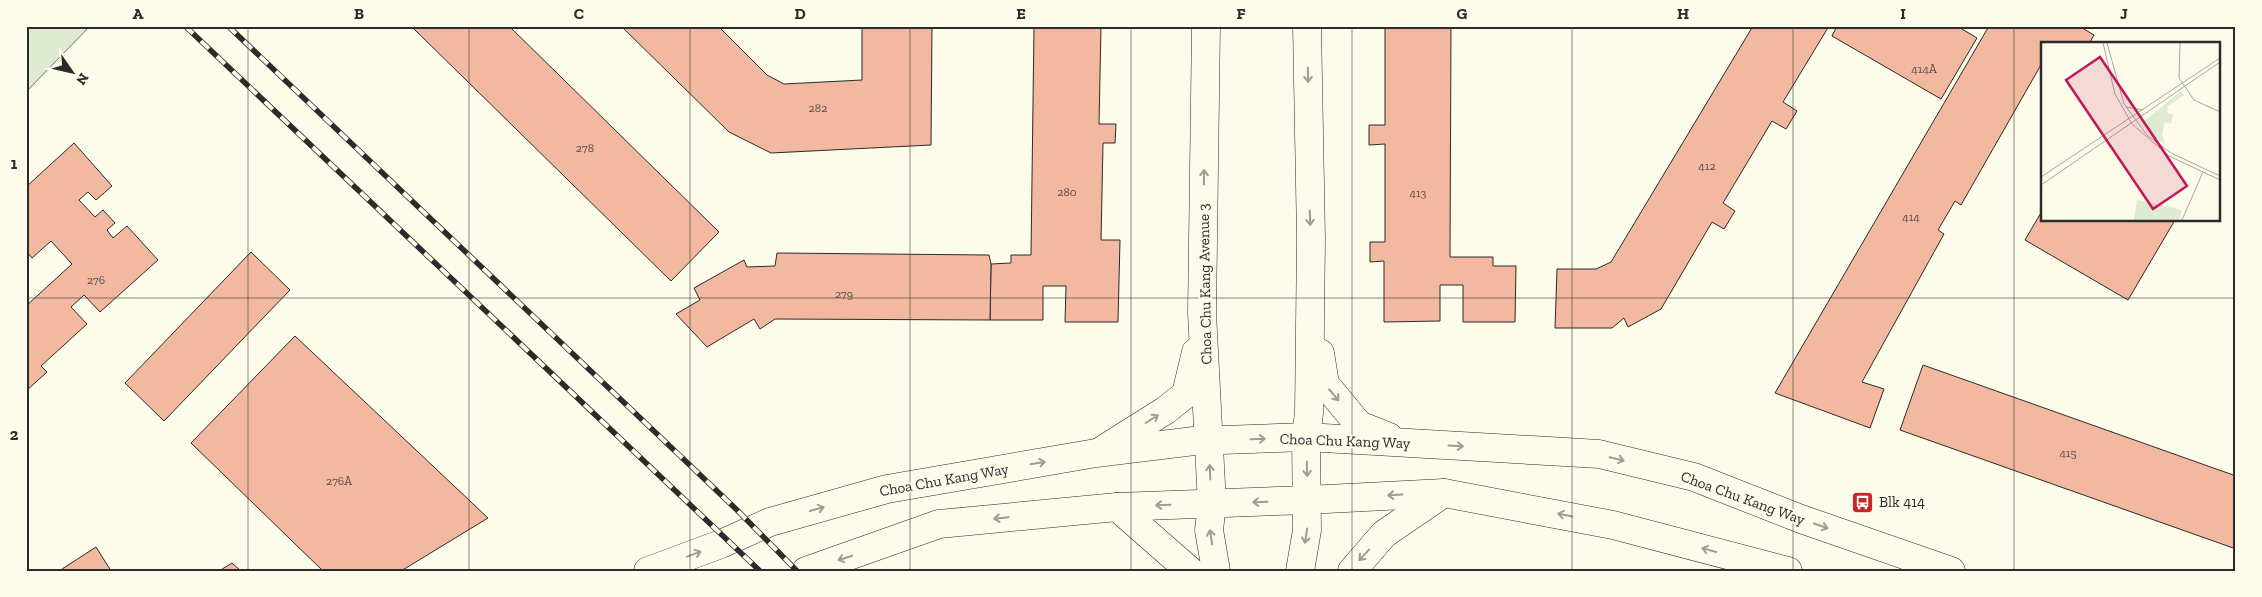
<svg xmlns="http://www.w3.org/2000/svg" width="2262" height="597" font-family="'Zilla Slab',serif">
<rect width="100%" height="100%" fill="#fdfbea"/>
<path fill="#deebd1" stroke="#74746e" d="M26,26h64l-64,66z"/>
<g fill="#f2b8a0" stroke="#2b2b2b">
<path d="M415,26h94l210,206 -48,49 -258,-253z"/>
<path d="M621,26h97l49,49 17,9 78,-4v-54h70l-1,119 -160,8 -42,-21z"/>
<path d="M1034,26h67l-2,98h17l-1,19h-12l-2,97h19l-2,82h-53l1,-36h-23v34h-53l1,-56 20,-1v-8h20z"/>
<path d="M1385,26h66l-1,231h43v9h23l-1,56h-52v-37h-23v36l-56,1v-61l-14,1v-20h15v-98l-16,1v-20h16z"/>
<path d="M1753,26h76l-46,76 14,9 -11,18 -14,-8 -49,82 12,8 -11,18 -12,-7 -51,87 -33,18 -4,-9 -12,10h-57l2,-59h39l15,-7z"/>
<path d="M1837,26h120l20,12 -36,61 -109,-63z"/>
<path d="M1989,26h90l15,9 -5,9h-47v19l-81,142 -6,-4 -17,29 6,4 -82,148 22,7 -14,39 -95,-35z"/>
<path d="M74,143l38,43 -16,14 -8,-8 -9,8 16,17 8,-7 12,13 -8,7 6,8 14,-12 31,34 -58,52 -16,-17 -13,12 16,17 -46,42 6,6 -21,19v-85l46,-42 -21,-23 -19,17 -6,-7v-64z"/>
<path d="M2042,211v9h133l-47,80 -103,-60z"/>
<path d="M251,252l39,38 -126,131 -39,-38z"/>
<path d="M777,253l212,2 2,9 -1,56 -215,-1 -15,10 -6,-10 -47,28 -31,-33 24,-14 -6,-12 50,-28 3,7 28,-1z"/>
<path d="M295,336l87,82 106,100 -87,53h-78l-132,-128z"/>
<path d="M1923,365l313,111v73l-336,-119z"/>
<path d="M96,547l15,24h-52z"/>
<path d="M232,563l9,8h-22z"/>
</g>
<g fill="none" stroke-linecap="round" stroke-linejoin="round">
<defs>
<g id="secondary">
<path d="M1206,26l-4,287 10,191 -3,26 7,41"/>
<path d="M1320,353l5,31 34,41 30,12"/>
<path d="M1104,449l62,-39 20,-16 10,-42"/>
<path d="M1117,507l73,64"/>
<path d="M648,571l73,-27 49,-22 117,-33 209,-36 98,-12 112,-4 293,17 95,23 107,42 150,52"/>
<path d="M806,571l133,-47 178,-17 190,-7 137,-7 169,32 175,46"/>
<path d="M1300,571l7,-41 -1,-93 3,-24 2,-175 -4,-212"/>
<path d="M1352,571l32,-37 60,-41"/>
</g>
</defs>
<use href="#secondary" stroke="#2b2b2b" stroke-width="29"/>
<use href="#secondary" stroke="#fdfbea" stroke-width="28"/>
<defs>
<g id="rail">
<path d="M185,26l575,545"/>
<path d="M228,26l509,484 60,61"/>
</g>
</defs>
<use href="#rail" stroke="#2b2b2b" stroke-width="5.5"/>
<use href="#rail" stroke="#fdfbea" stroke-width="4" stroke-dasharray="11" stroke-linecap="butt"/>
</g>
<defs><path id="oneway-shaft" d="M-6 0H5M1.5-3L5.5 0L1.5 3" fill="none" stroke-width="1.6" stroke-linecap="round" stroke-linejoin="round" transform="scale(1.25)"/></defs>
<g stroke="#9e9d94">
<use href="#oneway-shaft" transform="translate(1308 75) rotate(89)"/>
<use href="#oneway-shaft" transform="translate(1204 177) rotate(-89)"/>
<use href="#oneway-shaft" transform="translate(1310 218) rotate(88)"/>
<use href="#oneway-shaft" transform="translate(1334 395) rotate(50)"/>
<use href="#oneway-shaft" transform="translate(1152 419) rotate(-32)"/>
<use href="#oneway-shaft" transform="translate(1258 439) rotate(-2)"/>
<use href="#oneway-shaft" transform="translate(1456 446) rotate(3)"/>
<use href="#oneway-shaft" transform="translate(1617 459) rotate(13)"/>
<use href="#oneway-shaft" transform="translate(1038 463) rotate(-10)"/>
<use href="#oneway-shaft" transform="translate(1307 469) rotate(89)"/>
<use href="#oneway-shaft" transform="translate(1210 472) rotate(-92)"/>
<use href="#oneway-shaft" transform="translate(1395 495) rotate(177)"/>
<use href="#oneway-shaft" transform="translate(1260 502) rotate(178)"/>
<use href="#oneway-shaft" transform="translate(1163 505) rotate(178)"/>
<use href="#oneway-shaft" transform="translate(817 509) rotate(-16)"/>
<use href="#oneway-shaft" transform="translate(1565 515) rotate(-169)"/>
<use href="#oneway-shaft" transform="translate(1001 518) rotate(174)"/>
<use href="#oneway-shaft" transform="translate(1821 526) rotate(19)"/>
<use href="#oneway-shaft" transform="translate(1306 536) rotate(99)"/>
<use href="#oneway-shaft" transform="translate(1211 537) rotate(-99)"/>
<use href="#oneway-shaft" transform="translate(1709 550) rotate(-165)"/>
<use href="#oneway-shaft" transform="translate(694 554) rotate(-20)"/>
<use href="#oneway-shaft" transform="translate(1364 555) rotate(133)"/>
<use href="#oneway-shaft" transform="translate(845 558) rotate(162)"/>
</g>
<path fill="none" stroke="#2b2b2b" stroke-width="1" stroke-opacity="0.55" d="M248,26v545M469,26v545M690,26v545M910,26v545M1131,26v545M1352,26v545M1572,26v545M1793,26v545M2014,26v545M26,298h2210"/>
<defs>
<symbol id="bus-square" viewBox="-11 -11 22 22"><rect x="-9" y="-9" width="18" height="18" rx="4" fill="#c62828" stroke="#fdfbea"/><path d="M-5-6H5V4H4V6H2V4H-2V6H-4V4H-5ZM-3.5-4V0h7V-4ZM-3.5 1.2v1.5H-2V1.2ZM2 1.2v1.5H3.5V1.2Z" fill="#fff"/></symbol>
</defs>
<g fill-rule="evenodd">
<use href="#bus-square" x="1850" y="490" width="25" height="25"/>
</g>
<g text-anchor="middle" stroke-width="4" stroke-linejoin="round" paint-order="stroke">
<g font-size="12" fill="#5d4e48">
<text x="1924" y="73">414A</text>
<text x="818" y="112">282</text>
<text x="585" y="152">278</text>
<text x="1707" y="170">412</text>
<text x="1067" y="196">280</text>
<text x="1418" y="197">413</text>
<text x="1911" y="221">414</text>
<text x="96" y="284">276</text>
<text x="844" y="298">279</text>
<text x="2068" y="457">415</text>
<text x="339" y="485">276A</text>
</g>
<g font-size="15" fill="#2b2b2b" stroke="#fdfbea">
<text transform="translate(1205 284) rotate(-91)" y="5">Choa Chu Kang Avenue 3</text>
<text transform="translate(1345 441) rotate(2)" y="5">Choa Chu Kang Way</text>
<text transform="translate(944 480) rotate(-10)" y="5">Choa Chu Kang Way</text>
<text transform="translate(1743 498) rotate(20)" y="5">Choa Chu Kang Way</text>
</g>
<g font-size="15" fill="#2b2b2b" stroke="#fdfbea" text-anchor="start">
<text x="1879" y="507">Blk 414</text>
</g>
</g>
<g transform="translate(2041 42)">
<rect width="179" height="179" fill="#fdfbea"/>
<path d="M140,49l3,4 -16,11 -1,7 6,1 -2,10 -6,-2 -3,12 3,11 -11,-9 -10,-15zM96,158l35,7 10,4 -3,9h-45z" fill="#deebd1"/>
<path fill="none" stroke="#a9a89e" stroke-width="1" d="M62,1l12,51 17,30 37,32 51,24M66,1l17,61 23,31 24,18 49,23M139,1l-1,35 15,22 26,12M85,65l17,3M0,135l179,-119M0,143l179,-123M141,178l21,-48"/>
<path fill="#c2185b" fill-opacity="0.15" stroke="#c2185b" stroke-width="2.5" d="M59,15l87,129 -34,23 -87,-129z"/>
<rect width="179" height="179" fill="none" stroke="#2b2b2b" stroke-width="2.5"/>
</g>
<rect width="2262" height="597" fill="none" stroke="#fdfbea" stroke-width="55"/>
<g transform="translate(72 72) rotate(124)" stroke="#fdfbea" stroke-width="4" paint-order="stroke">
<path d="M0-4L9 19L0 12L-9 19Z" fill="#2b2b2b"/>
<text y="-8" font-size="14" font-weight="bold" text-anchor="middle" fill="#2b2b2b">N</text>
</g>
<rect x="28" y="28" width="2206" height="542" fill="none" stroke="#2b2b2b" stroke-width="2"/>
<g font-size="16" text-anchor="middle" font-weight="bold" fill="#2b2b2b">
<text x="138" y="19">A</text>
<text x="359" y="19">B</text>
<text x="579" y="19">C</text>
<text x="800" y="19">D</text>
<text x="1021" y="19">E</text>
<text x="1241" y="19">F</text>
<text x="1462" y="19">G</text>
<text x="1683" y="19">H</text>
<text x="1903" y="19">I</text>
<text x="2124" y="19">J</text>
<text x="14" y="169">1</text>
<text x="14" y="440">2</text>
</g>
</svg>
